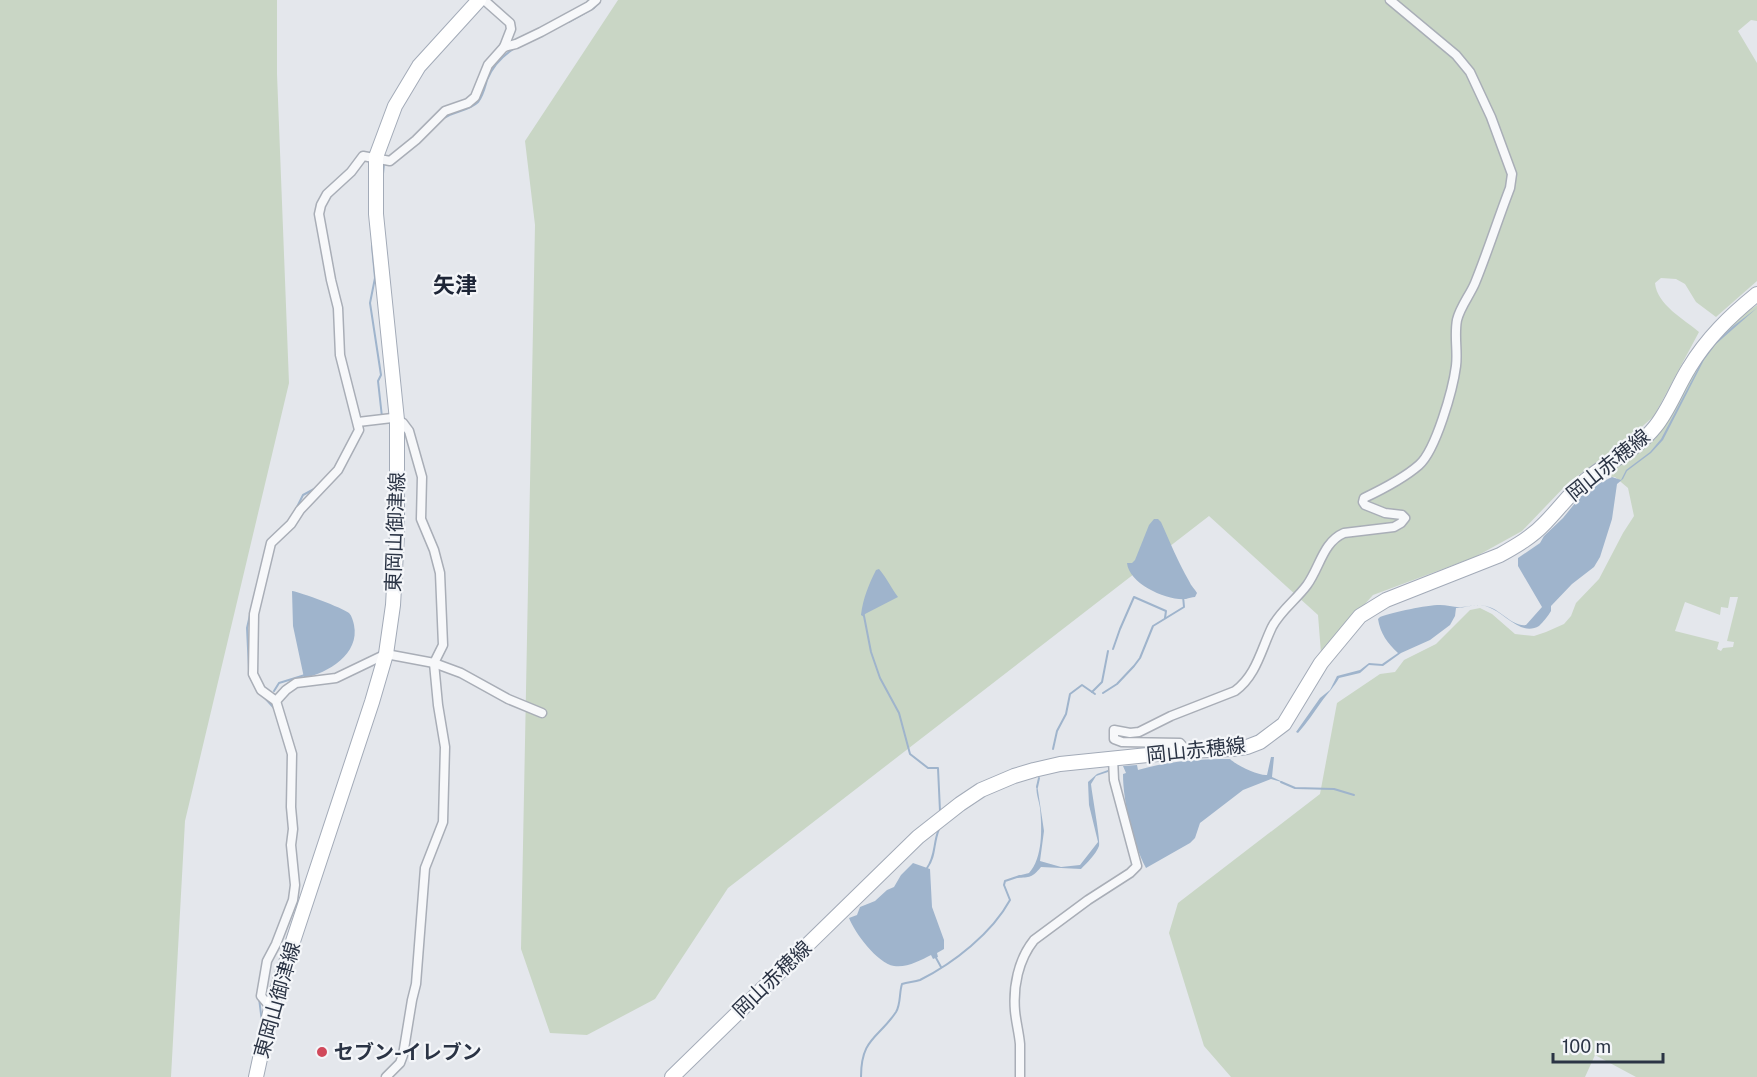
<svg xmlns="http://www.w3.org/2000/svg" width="1757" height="1077" font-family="'Public Sans','Noto Sans JP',sans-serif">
<rect width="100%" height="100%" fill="#e4e7ec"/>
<g fill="#c9d6c5" fill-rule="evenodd">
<path d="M0,0h277v74l12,309 -104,438 -14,256h-171z"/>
<path d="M618,0h1139v21l-6,-1 -13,11 19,32v218l-41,36 -20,-15 -11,-18 -9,-5 -15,-1 -6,5c2,22 29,36 44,49l-45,84 -38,34 -46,31 -48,50 -47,26 -102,38 -52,58 -3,-38 -109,-99 -481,372 -73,111 -68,36 -37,-2 -29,-84 14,-724 -10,-84z"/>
<path d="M1757,305v772h-121l-41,-22 -10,22h-354l-27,-31 -35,-113 9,-30 142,-109 17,-91 43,-29 15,-2 9,-12 32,-16 34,-34 10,-2 12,6 23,20 19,2 12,-4 18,-8 7,-8 5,-13 23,-24 24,-46 11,-17 -6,-28 -13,-11 -15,-1 55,-37 21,-38 47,-72zM1730,597h8l-11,44 7,1 -1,5 -10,1 -2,3 -4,-2 2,-7 -44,-11 10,-29 35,13 1,-8 7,1z"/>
</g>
<g fill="#9fb4cc">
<path d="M1757,308l-41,36 -12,16 -41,80 -12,13 -24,18 -4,8 -6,5 -5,35 -12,38 -6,10 -22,17 -21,22v5c-3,5 -8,11 -12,15 -18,11 -35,-14 -51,-19 -12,-5 -20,1 -32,1l-1,8 -5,9 -20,15 -29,13 -18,13 -14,-1 -9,8 -21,5c-5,9 -11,15 -17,23 -8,11 -15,22 -24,32l-2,-1 24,-34 10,-8 7,-14 23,-6 9,-7 13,1 16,-11c-10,-9 -18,-20 -20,-34l2,-2c14,-5 46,-12 60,-12 7,0 16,3 22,2 11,-1 16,-4 27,0 13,4 24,20 37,18l16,-18 -24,-41v-8l22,-15 4,-7 19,-18 17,-21 16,-12 16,-8 9,3 5,-10 24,-18 11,-13 42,-80 12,-16 17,-16z"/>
<path d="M1154,519h4l3,3c9,20 17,40 28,59 2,5 6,8 8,12l-2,4c-3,0 -6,1 -9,2 -19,2 -57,-15 -59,-36h5l3,-3 14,-35z"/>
<path d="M879,569c8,9 12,19 19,28l-33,17 -1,3 -3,-2c2,-17 8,-31 15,-45z"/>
<path d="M292,591c8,1 51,17 57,22 3,3 4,8 5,12 6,29 -26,48 -50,53l-1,-5 -10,-47z"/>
<path d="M1271,757h3l-2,20 13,6 -14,-4 -28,11 -43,33 -5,15 -5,5 -44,25c-13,-25 -23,-66 -23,-94l3,-1 -3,-7 14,-1 1,5c30,-9 61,-11 92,-11 6,6 29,17 37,16z"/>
<path d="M1108,770v2l-12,4 -5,8c1,10 10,59 8,62 -3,8 -12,17 -18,23l-40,-2c-9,11 -11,10 -24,11v-2l12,-3c14,-15 13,-45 11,-65 -1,-8 -5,-16 -3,-24l7,47 -4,30 21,6 19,-2 18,-23 -9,-37 -1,-23 9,-8z"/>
<path d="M913,863l17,6 2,38 12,33v9l-7,4 1,4 -5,2 -2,-4c-10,5 -24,13 -37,11 -17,-3 -39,-33 -45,-48l8,-3 3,-8 15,-6 12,-11 7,-3 7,-12z"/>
</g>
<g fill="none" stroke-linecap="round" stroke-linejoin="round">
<g stroke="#9fb4cc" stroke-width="2">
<path d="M569,22l25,-14 6,-8"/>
<path d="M444,118c10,-7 25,-7 34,-16 5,-6 7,-15 9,-22 6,-15 15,-24 28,-32"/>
<path d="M383,174l1,-10h2"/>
<path d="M383,207v12"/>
<path d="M374,244l-2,2 3,32 -5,25 11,72 -3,6 4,36"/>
<path d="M296,509l7,-14 13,-7"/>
<path d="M864,616l7,36 9,26 19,35 11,41 18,14h10l2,43"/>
<path d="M1113,649l7,-20 14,-32 32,14 -1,7"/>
<path d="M249,669l-2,-41 3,-13"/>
<path d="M249,675l7,13"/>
<path d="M274,691l5,-8 26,-8"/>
<path d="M1092,692l10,-10 6,-31"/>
<path d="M1103,693l14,-9 17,-18 6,-8 13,-32 31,-19 -1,-11"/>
<path d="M264,697l10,11"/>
<path d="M1053,749l4,-18 9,-17 4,-20 12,-9 13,9"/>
<path d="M1281,782l14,6 39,1 20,6"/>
<path d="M1037,787l2,-9"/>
<path d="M927,868c9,-12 6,-25 12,-39"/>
<path d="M935,956l6,11"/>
<path d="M259,998l3,24"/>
<path d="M861,1077c0,-39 17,-38 35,-65 5,-8 3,-19 6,-28 6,-2 12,-2 18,-4 34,-17 72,-47 90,-80l-6,-15 1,-4 15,-5"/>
</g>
<defs>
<g id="street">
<path d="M484,0l26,23 1,6 -7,18"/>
<path d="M358,422l34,-4 11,5 6,8 13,46 -1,42 13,31 6,23 3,72 -9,18 4,42 7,42 -2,75 -18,46 -9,116 -4,16 -9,55 -3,8 -14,14"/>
<path d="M276,701l10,-11 10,-7 40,-5 50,-24 48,9 27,10 47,26 34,14"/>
<path d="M1187,751l-7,-8 -58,-1 -8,-3v-9l16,3 9,-1 32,-16 64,-25c21,-15 26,-41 37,-64 9,-17 24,-27 35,-42 13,-18 16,-43 37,-52l50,-6 7,-4 4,-5 -3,-3 -17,-2 -20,-8 -2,-3 1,-4c19,-9 39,-19 55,-33 17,-15 34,-76 37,-99 2,-15 -2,-30 1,-46 3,-13 13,-25 18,-37 13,-32 23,-64 35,-95l2,-14 -21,-57 -21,-45 -14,-17 -66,-55"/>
<path d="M271,1008l-10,-12 6,-35 9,-17 17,-44 2,-15 -4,-40 2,-16 -2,-22 1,-53 -16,-53 -15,-11 -8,-16 1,-60 17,-71 20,-19 9,-14 38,-40 21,-40 -19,-75 -2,-47 -7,-28 -12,-66 2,-9 6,-11 24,-22 12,-16 27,5 26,-21 29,-29 23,-8 7,-6 13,-32 16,-18 12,-3 25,-12 48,-26 7,-6"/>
<path d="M1020,1077c0,-11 0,-22 0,-33 -1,-11 -4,-22 -5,-33 -2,-24 3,-51 19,-71l54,-40 42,-27 7,-7 -23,-86 -1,-22"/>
</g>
<g id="primary">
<path d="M256,1077l15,-69 101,-306 14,-48 7,-49 4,-71v-114l-21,-206v-57l19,-51 24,-40 60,-66"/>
<path d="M672,1077l246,-240 42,-33 21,-14 33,-14 20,-6 26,-6 127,-13 45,-2 15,-2 13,-5 24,-18 37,-61 39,-47 26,-16 114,-45c16,-9 32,-18 45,-32 14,-14 25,-30 41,-43 22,-19 50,-29 69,-53 14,-17 22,-40 34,-59 18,-30 41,-52 68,-74"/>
</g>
</defs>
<use href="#street" stroke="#a9aeb7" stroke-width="11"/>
<use href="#primary" stroke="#a3abb8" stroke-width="16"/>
<use href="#street" stroke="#f7f8fa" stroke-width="8"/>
<use href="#primary" stroke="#fff" stroke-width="14"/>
</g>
<circle fill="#d1495b" stroke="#f4f6f9" stroke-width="2" cx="322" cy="1052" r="6"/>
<g text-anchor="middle" stroke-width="4.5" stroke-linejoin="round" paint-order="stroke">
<g font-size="20" fill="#2b3445" stroke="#f4f6f9">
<text transform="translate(1608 465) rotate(-39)" y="7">岡山赤穂線</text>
<text transform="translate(395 532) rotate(-88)" y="7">東岡山御津線</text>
<text transform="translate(1196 750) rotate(-6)" y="7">岡山赤穂線</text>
<text transform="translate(772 979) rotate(-44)" y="7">岡山赤穂線</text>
<text transform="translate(277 1000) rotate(-74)" y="7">東岡山御津線</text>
</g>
<g font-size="20" font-weight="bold" fill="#2b3445" stroke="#f4f6f9" text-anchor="start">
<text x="334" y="1059">セブン-イレブン</text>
</g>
<g font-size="22" font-weight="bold" fill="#1d2536" stroke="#f4f6f9">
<text x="455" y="293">矢津</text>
</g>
</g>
<path d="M1553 1053v9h110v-9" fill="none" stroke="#2b3445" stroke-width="3"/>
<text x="1562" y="1053" font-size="18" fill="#2b3445" stroke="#f4f6f9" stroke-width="4.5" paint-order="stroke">100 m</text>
</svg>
